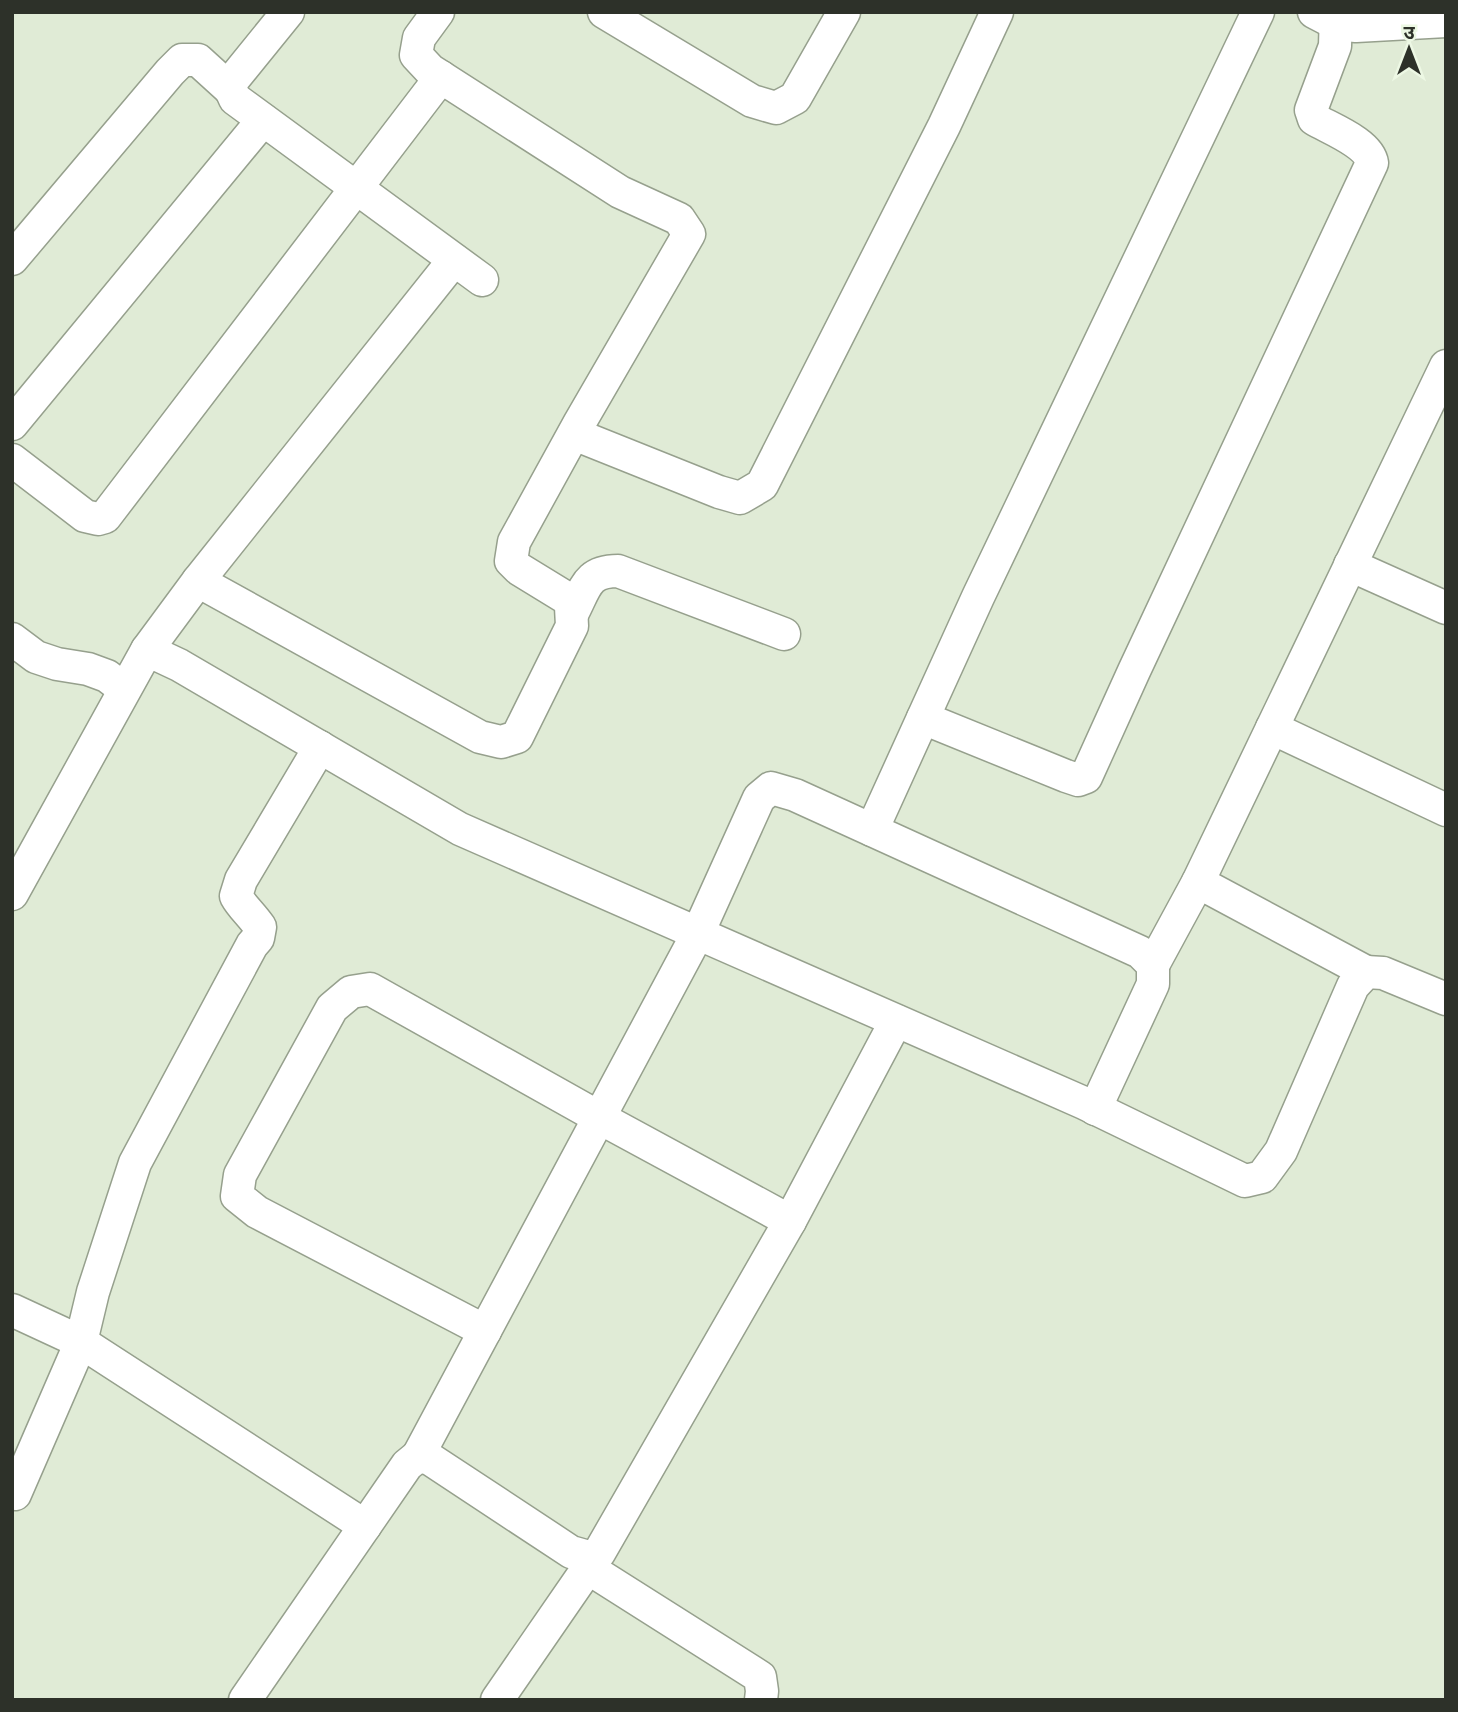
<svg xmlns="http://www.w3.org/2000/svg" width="1458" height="1712" font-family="Cabin,'Noto Sans Devanagari',sans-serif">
<rect width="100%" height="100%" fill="#e0ebd6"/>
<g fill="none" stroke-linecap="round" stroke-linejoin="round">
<defs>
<g id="minor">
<path d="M288,12l-56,69 -1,9 4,9 247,181"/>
<path d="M604,12l148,89 24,7 19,-10 49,-86"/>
<path d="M1314,12l23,12 19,2 90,-5"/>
<path d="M12,259l158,-187 12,-12h16l33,30"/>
<path d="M12,424l251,-304"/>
<path d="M574,434l145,58 21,6 22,-13 182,-359 53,-114"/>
<path d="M12,460l73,56 13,3 7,-2 336,-440"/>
<path d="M1350,565l96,43"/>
<path d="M198,581l282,156 21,5 16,-5 55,-111 -1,-19 -3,-8 -49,-30 -8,-8 3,-19 66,-120 109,-188 -10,-15 -59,-27 -190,-122 -14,-15 3,-17 19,-26"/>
<path d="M572,614c14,-26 14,-43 46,-43l166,63"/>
<path d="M12,639l24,18 21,7 31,5 19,7 17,13"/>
<path d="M147,650l51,-69 256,-321"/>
<path d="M923,718l143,58 12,4 8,-3 48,-106 238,-508c-3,-20 -41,-34 -58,-44l-3,-9 24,-64 1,-34"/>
<path d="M1272,728l174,82"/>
<path d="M872,830l106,-233 280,-585"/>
<path d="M1198,882l168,90"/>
<path d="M12,894l135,-244 32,15 281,164 624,274 161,78 17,-4 19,-26 72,-165 13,-14 17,1 63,26"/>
<path d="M1153,965l45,-83 248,-516"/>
<path d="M12,1310l69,32 12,-50 42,-129 117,-218 6,-7 2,-11c-8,-12 -18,-20 -24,-31l5,-16 79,-133"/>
<path d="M485,1331l-228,-119 -20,-16 3,-21 92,-167 19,-16 19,-3 230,129 190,103"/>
<path d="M418,1456l280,-523 61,-135 12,-10 24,7 345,157 13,13v19l-58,125"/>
<path d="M12,1492l3,2 66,-152 284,184"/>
<path d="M588,1568l172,109 2,14 -1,9"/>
<path d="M245,1700l162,-235 11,-9 12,3 141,93 21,6 7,-5 191,-332 106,-200"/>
<path d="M497,1700l91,-132 4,-10"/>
</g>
</defs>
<use href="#minor" stroke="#96a08d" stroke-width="35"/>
<use href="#minor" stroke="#fff" stroke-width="32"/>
</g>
<rect width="1458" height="1712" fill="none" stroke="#2d3129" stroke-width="28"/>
<g transform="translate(1409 49)" stroke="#edf8e4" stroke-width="5" paint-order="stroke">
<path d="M0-5L12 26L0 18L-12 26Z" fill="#2d3129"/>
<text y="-10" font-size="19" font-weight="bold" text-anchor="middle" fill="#2d3129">उ</text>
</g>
</svg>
